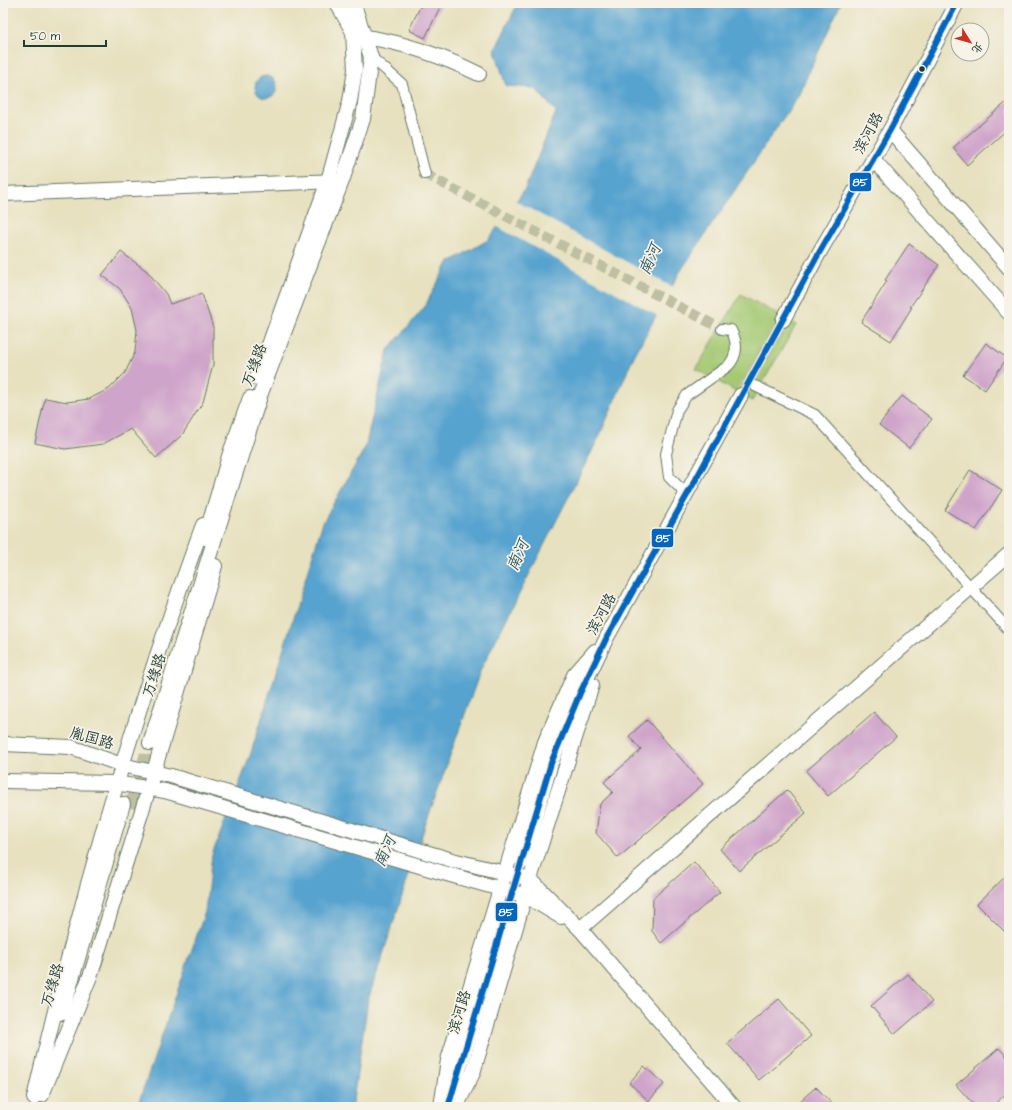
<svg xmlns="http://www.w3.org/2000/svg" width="1012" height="1110" font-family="'Architects Daughter','LXGW WenKai TC',sans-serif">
<rect width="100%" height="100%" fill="#f7f3e8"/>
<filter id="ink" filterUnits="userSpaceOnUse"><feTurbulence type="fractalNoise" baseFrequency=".025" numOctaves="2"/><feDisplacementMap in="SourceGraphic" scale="8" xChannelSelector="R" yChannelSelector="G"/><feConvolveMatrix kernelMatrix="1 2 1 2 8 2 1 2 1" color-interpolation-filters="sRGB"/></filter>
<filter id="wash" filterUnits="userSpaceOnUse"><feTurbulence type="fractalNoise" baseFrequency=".012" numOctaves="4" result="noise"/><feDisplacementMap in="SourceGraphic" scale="16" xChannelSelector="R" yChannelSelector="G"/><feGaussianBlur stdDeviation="0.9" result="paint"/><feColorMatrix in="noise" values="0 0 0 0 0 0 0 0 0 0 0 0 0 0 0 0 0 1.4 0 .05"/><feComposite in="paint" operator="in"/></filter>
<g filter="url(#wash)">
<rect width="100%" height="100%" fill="#e7e1bf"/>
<path fill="#a5c973" stroke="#628354" d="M741,294l55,31 -44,76 -56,-32z"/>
<g fill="#56a3cf" stroke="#3a7082">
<path d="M518,3h323l-43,93 -118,176 -46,84 -34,79 -119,234 -55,154 -58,177 -16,107h-215l68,-195 7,-57 38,-99 73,-234 42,-74 23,-98 36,-42 24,-45 40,-23 37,-51 31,-77 -21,-24 -29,-2 -11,-36z"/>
<circle cx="266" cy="87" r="11"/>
</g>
<path fill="#e7e1bf" d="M514,200l160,88 -16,28 -162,-90z"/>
<g id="blocks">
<g fill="#cfa4cb">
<path d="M422,3h20l-17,35 -16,-8z"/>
<path d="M1009,100v28l-42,37 -14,-17z"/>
<path d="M909,244l30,21 -29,42h2l-21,34 -30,-19 26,-41 -2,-1z"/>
<path d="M121,252l26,19 19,23 4,10 32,-10 11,33v38l-10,37 -21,33 -26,23 -25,-29 -28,15 -38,5 -30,-6 10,-45 22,4 22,-3 20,-10 16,-16 10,-21 2,-22 -5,-22 -12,-19 -18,-14z"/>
<path d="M986,343l21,15 -22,32 -22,-15z"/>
<path d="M902,396l30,23 -23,29 -30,-23z"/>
<path d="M970,470l32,20 -26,40 -31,-20z"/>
<path d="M874,712l22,25 -68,59 -22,-25z"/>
<path d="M647,720l56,64 -85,74 -22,-25 4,-29 13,-12 -9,-10 37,-32 -12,-14z"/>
<path d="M787,790l19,23 -67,58 -19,-22z"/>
<path d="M694,862l26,30 -59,51 -9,-12 1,-33z"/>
<path d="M1009,873v63l-32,-32z"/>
<path d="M908,974l24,28 -37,32 -24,-28z"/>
<path d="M779,999l32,37 -52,44 -32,-37z"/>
<path d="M999,1048l10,11v32l-18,16h-15l-20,-22z"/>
<path d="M644,1066l20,18 -15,17 -20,-18z"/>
<path d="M816,1087l19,20h-29l-6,-6z"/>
</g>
</g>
</g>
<g filter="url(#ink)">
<use href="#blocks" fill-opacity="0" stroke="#657665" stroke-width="1"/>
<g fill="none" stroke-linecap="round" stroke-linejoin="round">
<path stroke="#bfc0a3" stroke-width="10" stroke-dasharray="10 5" stroke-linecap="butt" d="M425,174l297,155"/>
<g stroke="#bfc0a3" stroke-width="14" stroke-dasharray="14 7" stroke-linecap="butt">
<path d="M741,395l42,-75"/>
<path d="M131,808l19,-65"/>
<path d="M503,926l18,-62"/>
</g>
<defs>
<g id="street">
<path d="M371,57l31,27 23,90"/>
<path d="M755,386l60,29 194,215"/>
<path d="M687,495l-18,-18 -3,-23 11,-44 10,-15 41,-29c10,-11 10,-23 3,-36l-9,-1"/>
</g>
<g id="secondary">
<path d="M366,37c39,6 78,20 113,37"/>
<path d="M890,130l119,138"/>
<path d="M873,159l136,154"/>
<path d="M3,194l333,-13"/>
<path d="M783,320l36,-67 71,-123 67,-127"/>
<path d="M257,378l71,-197 22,-80 5,-31 -2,-38 -16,-29"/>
<path d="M205,538l25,-85 20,-55"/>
<path d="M150,743l111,-350 81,-212 21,-62 8,-62 -15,-46 -7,-8"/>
<path d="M3,744l68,3 51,18 49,11 281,84 78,19 50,50 154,178"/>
<path d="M3,781l112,2 50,8 282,83 79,22 35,21"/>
<path d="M522,862l29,-99 29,-70 27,-56 134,-242"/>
<path d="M580,929l429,-375"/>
<path d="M62,1013l61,-209"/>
<path d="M42,1095l49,-121 58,-186 66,-222"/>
<path d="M34,1098c45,-194 99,-386 169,-573"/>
<path d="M448,1106l55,-180"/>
<path d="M441,1107l7,-47 97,-318 29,-67 21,-24"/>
<path d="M456,1107l17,-34 57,-194 62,-194"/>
</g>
</defs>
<use href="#street" stroke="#657665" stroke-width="12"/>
<use href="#secondary" stroke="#657665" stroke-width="16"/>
<use href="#street" stroke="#fff" stroke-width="10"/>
<use href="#secondary" stroke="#fff" stroke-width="14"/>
<defs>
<path id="bus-1" d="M448,1107l103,-344 29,-70 27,-56 88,-156 124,-228 71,-123 67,-127"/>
</defs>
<use href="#bus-1" stroke="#f7f3e8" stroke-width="9"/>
<use href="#bus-1" stroke="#0065bd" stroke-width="6"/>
</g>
</g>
<circle fill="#1f3d34" stroke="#f7f3e8" stroke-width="1.5" cx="922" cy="69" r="3.5"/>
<g text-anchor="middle" stroke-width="3.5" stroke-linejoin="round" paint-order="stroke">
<g font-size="15" fill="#1f3d34" stroke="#f7f3e8">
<text transform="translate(868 133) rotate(-61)" y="5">滨河路</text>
<text transform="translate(254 365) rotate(-69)" y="5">万缘路</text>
<text transform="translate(601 614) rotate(-61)" y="5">滨河路</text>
<text transform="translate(154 675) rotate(-72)" y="5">万缘路</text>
<text transform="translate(92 738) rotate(16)" y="5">胤国路</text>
<text transform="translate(52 985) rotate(-73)" y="5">万缘路</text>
<text transform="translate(459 1012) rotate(-73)" y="5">滨河路</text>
</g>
<g font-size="16" font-style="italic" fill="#305c62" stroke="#f7f3e8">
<text transform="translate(649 259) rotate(-66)" y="6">南河</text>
<text transform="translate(517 555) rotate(-66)" y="6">南河</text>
<text transform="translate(384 851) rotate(-66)" y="6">南河</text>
</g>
</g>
<g stroke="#f7f3e8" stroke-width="1.5">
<rect x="849" y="172" width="23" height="20" rx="4" fill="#0065bd"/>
<rect x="651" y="528" width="23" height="20" rx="4" fill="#0065bd"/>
<rect x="495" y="902" width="23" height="20" rx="4" fill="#0065bd"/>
</g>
<g font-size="11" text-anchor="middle" font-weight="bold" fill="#fff">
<text x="860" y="186">85</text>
<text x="663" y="542">85</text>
<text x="506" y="916">85</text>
</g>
<rect width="1012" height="1110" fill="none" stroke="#f7f3e8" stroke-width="16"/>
<g transform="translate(970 42) rotate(127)"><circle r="19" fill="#f7f3e8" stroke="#a1aaa0"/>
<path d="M0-3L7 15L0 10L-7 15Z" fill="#c8321e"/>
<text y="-6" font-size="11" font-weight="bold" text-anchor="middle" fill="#1f3d34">北</text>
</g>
<path d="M24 40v6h82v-6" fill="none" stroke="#1f3d34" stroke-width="2"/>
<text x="30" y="40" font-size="12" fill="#1f3d34" stroke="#f7f3e8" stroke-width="3" paint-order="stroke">50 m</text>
</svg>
